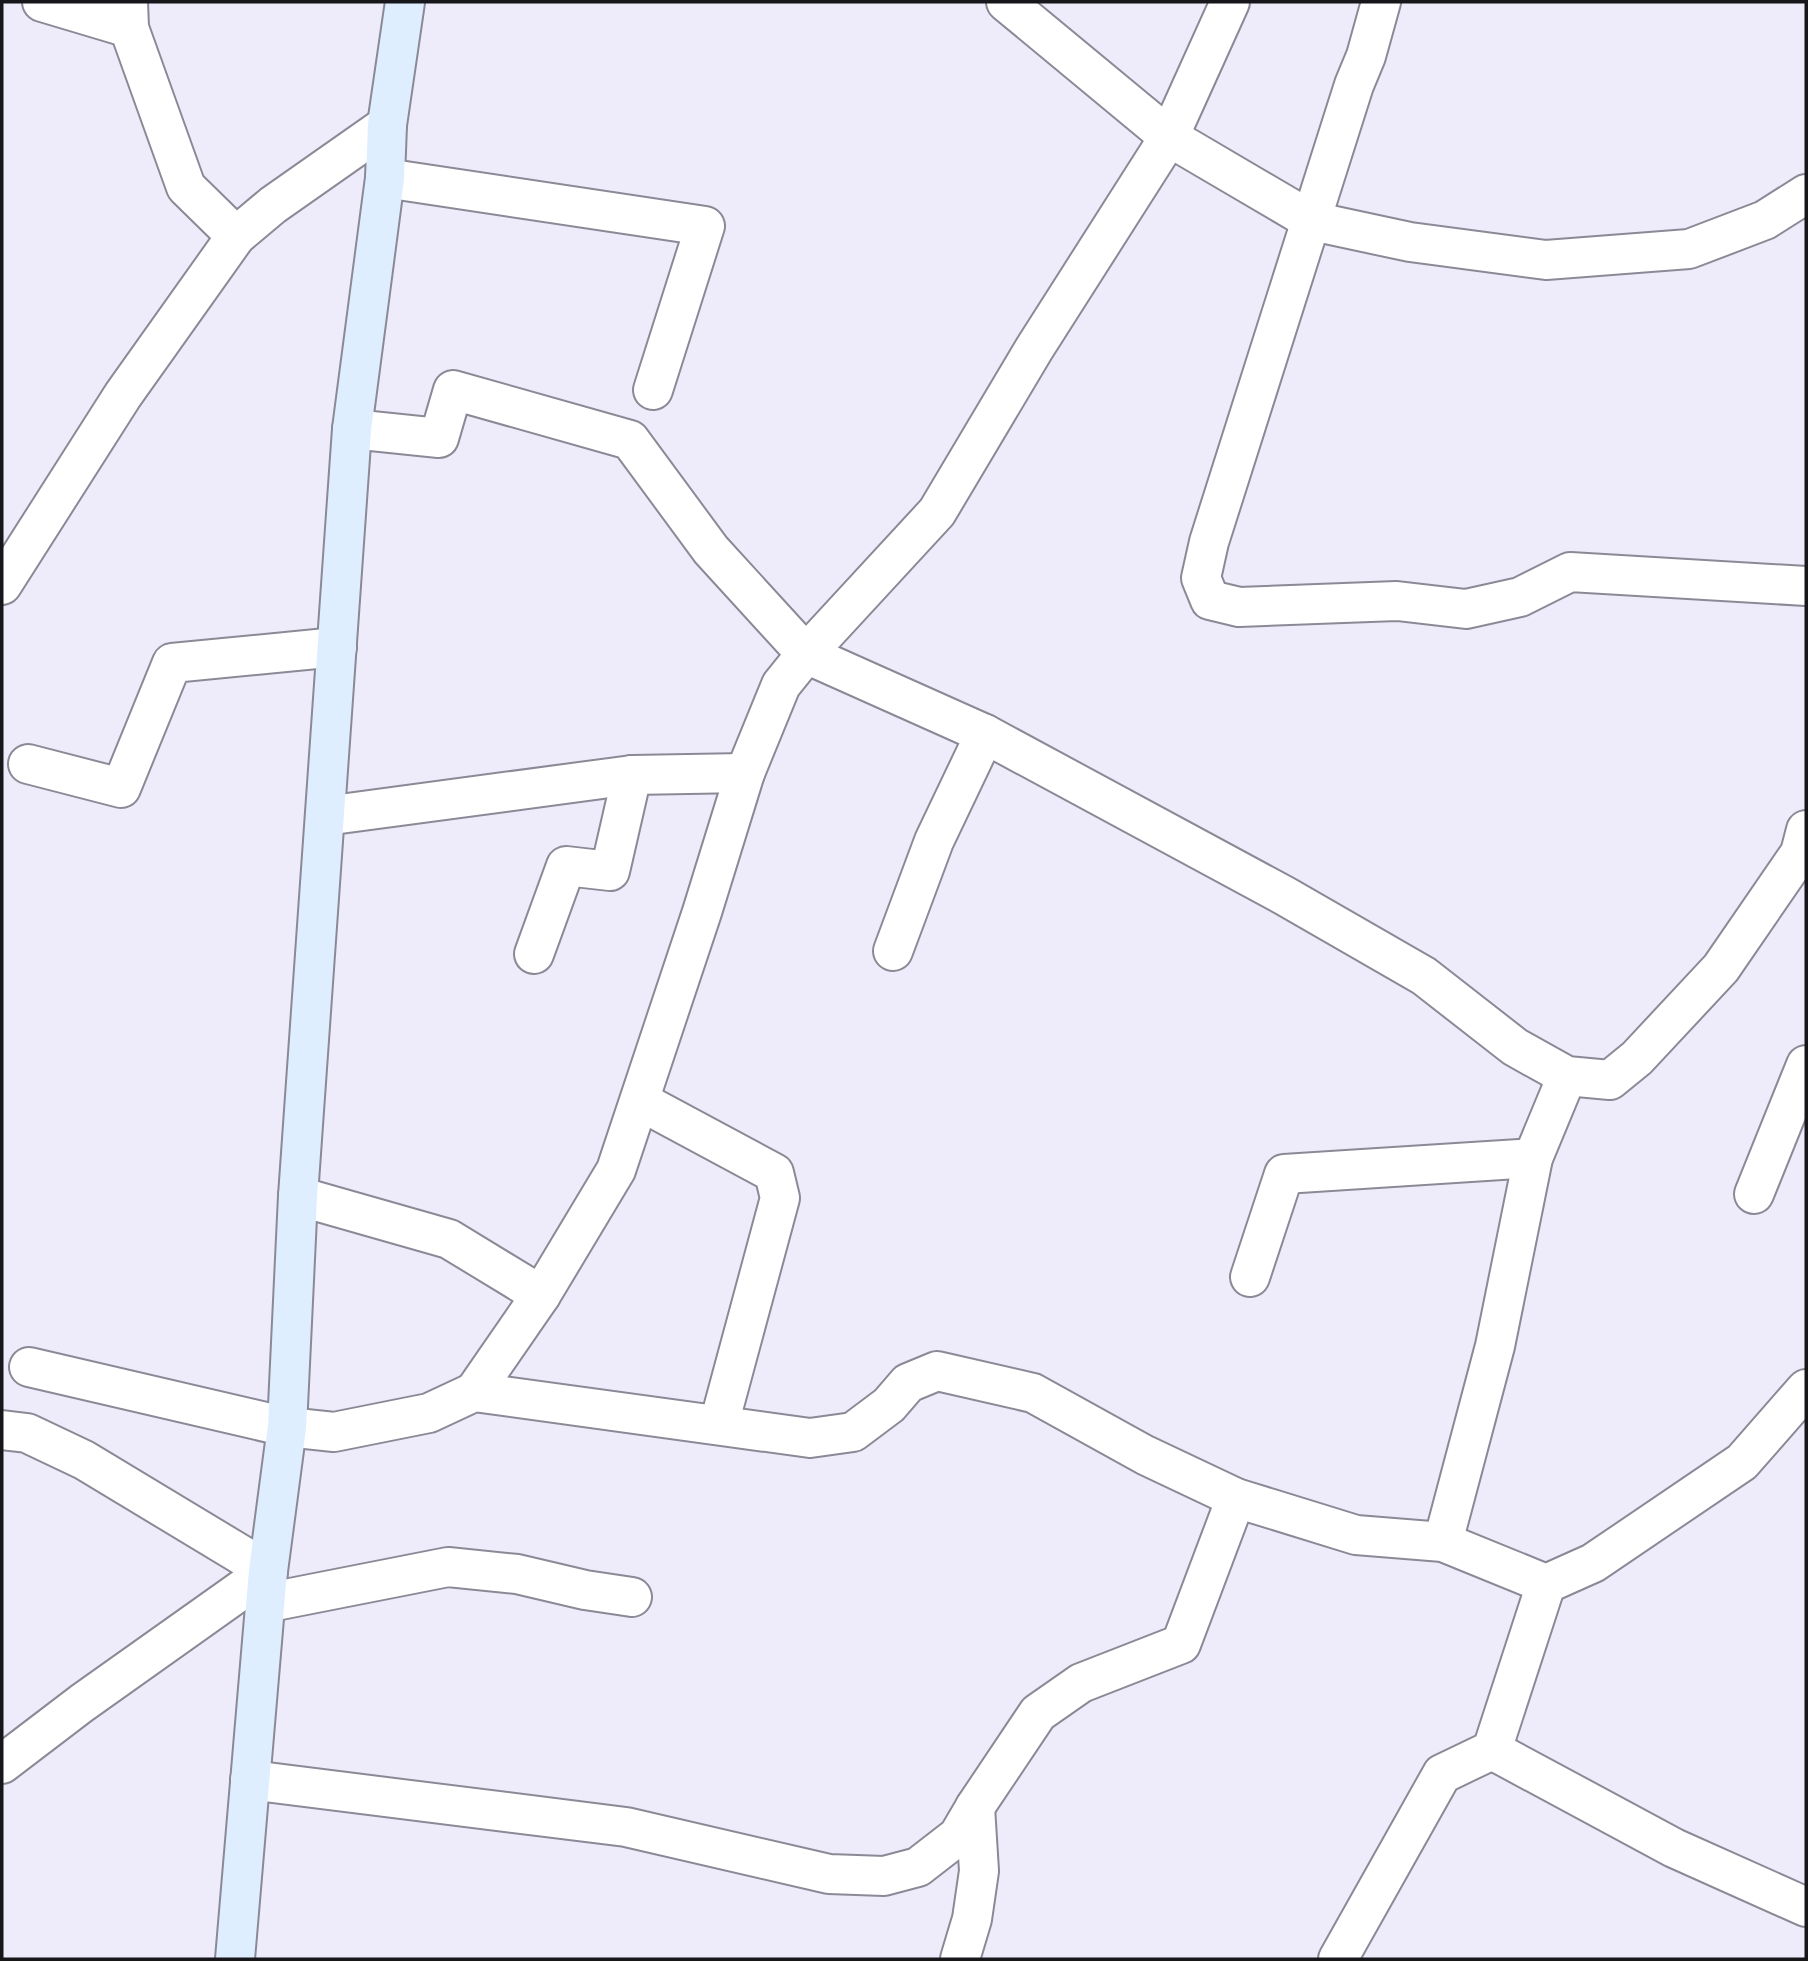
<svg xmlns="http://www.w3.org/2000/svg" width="1808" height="1961" font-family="Merriweather,serif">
<rect width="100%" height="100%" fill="#eeecfa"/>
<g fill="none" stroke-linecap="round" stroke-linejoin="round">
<defs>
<g id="street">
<path d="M42,2l87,26"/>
<path d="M128,2l1,26 57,159 50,49"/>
<path d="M1006,2l163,135 61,-135"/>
<path d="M1381,2l-15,54 -12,29 -145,457 -8,36 9,22 29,7 158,-6 69,8 54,-12 50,-25 236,14"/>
<path d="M385,178l320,48 -52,164"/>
<path d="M352,429l87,9 14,-48 177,50 81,110 95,104 179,80 300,162 139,80 91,71 52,29 43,4 27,-22 84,-90 79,-115 6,-23"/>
<path d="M2,585l121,-190 113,-159 37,-31 114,-80"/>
<path d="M28,764l93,24 51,-125 165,-16"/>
<path d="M325,816l307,-41"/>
<path d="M893,951l41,-110 51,-107"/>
<path d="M534,954l32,-88 44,5 22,-96 113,-2"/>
<path d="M640,1101l134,72 6,25 -61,226"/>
<path d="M1754,1194l52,-129"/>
<path d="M298,1196l151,43 92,56"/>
<path d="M1250,1277l34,-103 249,-16"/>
<path d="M29,1367l258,60 47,5 95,-19 45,-21 336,46 43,-6 36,-27 19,-22 29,-12 96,22 112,62 91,43 120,37 87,7 103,42 47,-21 149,-101 64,-73"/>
<path d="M474,1392l67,-97 75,-125 86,-258 43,-139 36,-88 25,-31 131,-142 97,-163 135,-212 143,84 98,21 136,18 143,-11 76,-29 41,-26"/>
<path d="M2,1430l25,3 57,27 184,111 -186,132 -80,61"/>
<path d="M1443,1542l52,-196 38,-188 34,-82"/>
<path d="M265,1603l183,-36 69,7 68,16 47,7"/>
<path d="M1492,1750l182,98 132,59"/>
<path d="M250,1780l376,47 203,47 55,2 34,-9 40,-31 17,-29 63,-94 43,-30 100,-39 55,-146"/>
<path d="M960,1959l12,-40 7,-48 -4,-64"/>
<path d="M1338,1959l104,-185 50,-24 54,-166"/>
</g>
<path id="secondary" d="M235,1959l33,-388 19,-144 11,-231 54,-767 33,-251 2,-53 18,-123"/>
</defs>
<use href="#street" stroke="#8b8996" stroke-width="42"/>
<use href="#secondary" stroke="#8b8996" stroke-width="42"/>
<use href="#street" stroke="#fff" stroke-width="38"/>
<use href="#secondary" stroke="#dfeefe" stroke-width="38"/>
</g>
<rect width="1808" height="1961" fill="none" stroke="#17161b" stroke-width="7"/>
</svg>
